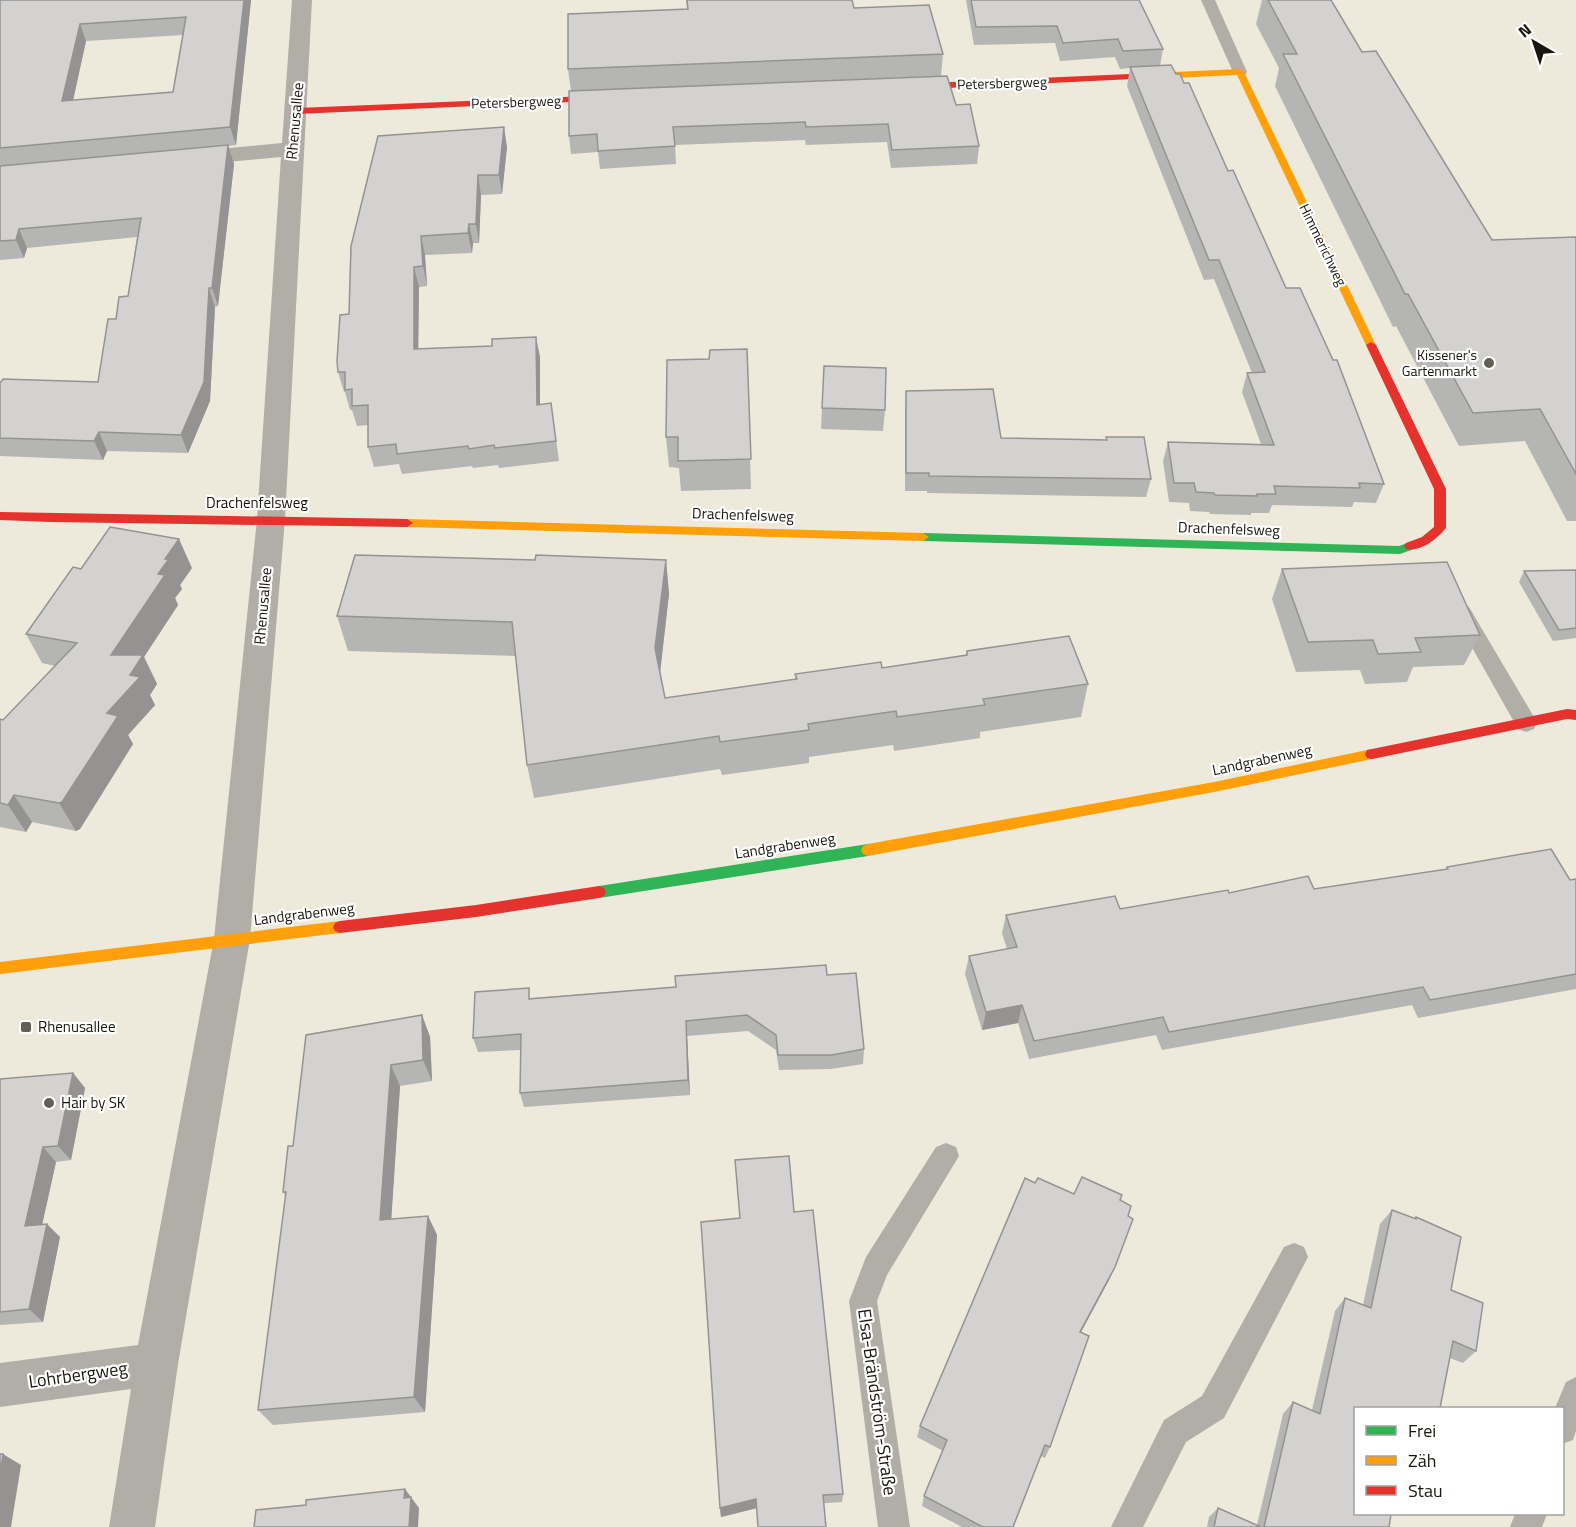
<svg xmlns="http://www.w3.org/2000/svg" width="1576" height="1527" font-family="'Titillium Web',sans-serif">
<rect width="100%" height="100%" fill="#edeadb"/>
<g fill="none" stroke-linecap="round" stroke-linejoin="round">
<g fill="#b0aea7" fill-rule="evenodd">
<path d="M1201,0h14l32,72 -2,3h-10l-2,-3z"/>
<path d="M1462,604l7,3 65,110 3,6 -3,6 -8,3 -8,-3 -66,-117 3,-5z"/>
<path d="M946,1143l10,4 3,9 -72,119 -10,26 33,226h-32l-29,-226 17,-44 70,-110z"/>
<path d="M1294,1243l10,4 4,10 -84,161 -38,24 -43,85h-32l53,-107 38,-24 82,-149z"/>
<path d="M1576,1377v54l-3,9 -11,4v-36h-7l11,-26z"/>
<path d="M1515,1514h32l-5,13h-32z"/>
</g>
<path fill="#b0aea7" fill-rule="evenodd" d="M292,0h20l-27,519 -35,420 -72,425 -23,163h-46l22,-138 -131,18v-44l138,-18 76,-406 43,-420 24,-362 -95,9 -8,-2 -3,-5 3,-5 8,-2 96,-9z"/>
<g fill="#30b455" fill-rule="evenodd">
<path d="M923,533l476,13 11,-4 6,4 -2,3 -14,5 -477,-13 -6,-4z"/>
<path d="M868,844l5,2 2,4 -2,4 -5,2 -269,42 -5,-2 -2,-4 2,-4 5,-2z"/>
</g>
<g fill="#ff9f0a" fill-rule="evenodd">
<path d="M1240,69l4,3 132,273 -1,2 -4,1 -5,-3 -129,-270 -107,5 -4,-3 4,-3z"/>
<path d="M407,519l516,14 6,4 -6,4 -516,-14 -6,-4z"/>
<path d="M1372,749l5,1 2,4 -2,4 -163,34 -346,64 -5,-2 -2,-4 2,-4 5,-2 346,-62z"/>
<path d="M340,921l5,2 2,4 -2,4 -5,2 -340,41v-12z"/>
</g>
<g fill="#e5322d" fill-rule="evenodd">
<path d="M1130,74l4,3 -1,2 -226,11 -4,-3 4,-3z"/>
<path d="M612,95l3,1v4l-318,14 -5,-3 5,-3z"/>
<path d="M1371,342l5,3 70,144v39c-9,11 -25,24 -40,21l-2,-3 2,-3 16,-6 12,-10v-38l-68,-144z"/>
<path d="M0,512l407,7 6,4 -6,4 -356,-5 -51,-2z"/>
<path d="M1567,709l9,1v10l-9,-1 -195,40 -5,-1 -2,-4 2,-4 5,-1z"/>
<path d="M599,886l5,2 2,4 -2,4 -5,2 -123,19 -136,16 -5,-2 -2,-4 2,-4 5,-2 136,-16z"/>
</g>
</g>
<g fill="#b5b5b3" fill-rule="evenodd">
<path d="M0,0h251l-15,145 -8,1 6,18 -16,142 -3,1 -5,94 -22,52 -81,-2 -4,9 -103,-4v-73l98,-1 18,-63 12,-23 9,-59 -110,11 -3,10 -24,2zM183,35l-10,57 -100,8 13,-59z"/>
<path d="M686,0h166l2,8 89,46 -2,22 -370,15 -3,-22 119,-60z"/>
<path d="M966,0h173l24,49 -3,17 16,8 8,9 200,401 -8,19 -22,-1 -2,5 -80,-2 -3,8h-18v2l-41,-1 -1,-2 -19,-1 -1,-8 -20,-1 -6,-41 5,-19 93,2 -19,-52 5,-19h5l-38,-94 -10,1 -77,-194 3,-18 -10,1 -5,-12 -55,4 -5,-18 -81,2z"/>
<path d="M1262,0h69l31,52 130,188 84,-3v284h-9l-42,-80 -66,5 -63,-120 -3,1 -118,-241 4,-18 -23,-44z"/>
<path d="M956,105l23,41 -2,18 -86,4 -4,-26 -81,3 -1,-5 -130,5 1,19 -76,5 -2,-17 -27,2 -2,-18z"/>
<path d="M507,147l-5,47 -21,1 -2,48h-6l-1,10 -47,2 2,31 -8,1 -1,62 122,8v48l14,18 5,38 -60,7 -1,-3 -25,3 -1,-2 -70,8 -3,-10 -25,3 -6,-20v-22l-11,1 -5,-16h-2l-5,-18h-1l-6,-20 11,-58 2,-68z"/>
<path d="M747,349l4,140 -70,2 -2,-23 -10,-1 -3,-30 43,-78z"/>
<path d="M906,391l95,47 105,2v-3l45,42 -5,18 -219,-4v-2h-22v-82z"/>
<path d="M822,408l63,2 -2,21 -62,-2z"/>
<path d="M535,560h131l3,34 -9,77 5,27 130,-19v-5l87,-6 84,-13 1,-4 121,33 -7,33 -101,15v6l-86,13 -1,-6 -84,12v6l-87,12 -2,-6 -186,29 -7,-33 -11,-109 -168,-5 -11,-35z"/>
<path d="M192,568l-12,17 2,4 -7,9 3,7 -34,52 13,27 -7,11 5,10 -27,30 5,9 -53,85 -4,2 -44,-9 -6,10 -26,-5v-108l3,1 52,-54 -13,-3 -16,-29 55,-65z"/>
<path d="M1282,569l198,66 -16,30 -51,2 -6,15 -42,2 -5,-14 -64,2 -24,-73z"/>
<path d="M1576,570v68l-23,3 -34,-59 5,-11z"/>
<path d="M1447,867l123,13 6,-1v110l-158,29 -6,-13 -250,45 -6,-15 -127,24 -11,-36 -36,7 -17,-56 4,-18 38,-7 -5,-16 4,-18 114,-6 109,-16 85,-4 132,-20z"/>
<path d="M827,975l37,74 -1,15 -32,5 -52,1 -3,-20 -28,-19 -61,5 3,59 -166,12 -4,-14v-43l-42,2 -5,-14 58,-40z"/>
<path d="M422,1015l8,22 2,44 -32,5 -9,133 37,-3 9,19 -12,177 -152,13 -15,-15 28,-213 -3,-5 10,-46z"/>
<path d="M73,1073l12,15 -14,72 -15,2 -14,62 18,13 -17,85 -43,3v-246z"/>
<path d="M1035,1183l39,11 46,6 -11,80 -28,52 -31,115 -5,11 -4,-2 -28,71h-51l-40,-21 2,-10 19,-45 -26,-14 3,-11z"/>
<path d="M1392,1210l23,8 1,-1 35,73 25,61 -13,12 -13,-5 -94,50 33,119h-182l2,-10 9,-9 39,17 26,-111 10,-12 19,8 23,-99 10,-13 18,7 17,-81z"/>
<path d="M794,1212l49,282 -1,8 -85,6 -36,9 -1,-9z"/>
</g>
<g fill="#949392">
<path d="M244,0h7l-15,145 -6,-18z"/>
<path d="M80,24l6,17 -17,78 -7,-18z"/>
<path d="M504,127l3,20 -5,47 -3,-19z"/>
<path d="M228,145l6,19 -16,142 -6,-18z"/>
<path d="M478,175l3,20 -2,48 -3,-19z"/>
<path d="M469,224l4,19 -1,10 -4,-20z"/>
<path d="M19,229l8,19 -3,10 -8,-18z"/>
<path d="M421,236l4,19 2,31 -4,-20z"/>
<path d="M414,267l5,20 -1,82 -4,-20z"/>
<path d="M209,288l6,19 -5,94 -22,52 -7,-18z"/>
<path d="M536,337l4,20v68l-3,-20z"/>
<path d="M99,432l8,19 -4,9 -9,-19z"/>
<path d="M179,539l13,29 -12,17 2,4 -7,9 3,7 -34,52 13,27 -7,11 5,10 -27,30 5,9 -53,85 -4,2 -17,-28 48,-90 4,-58 54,-96z"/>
<path d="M666,560l3,34 -10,88 -4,-34z"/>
<path d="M14,795l18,27 -6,10 -18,-27z"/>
<path d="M1022,1005l-4,18 -36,7 4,-18z"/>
<path d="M422,1015l8,22 2,44 -9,-21z"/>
<path d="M686,1021l1,15 3,59 -2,-15z"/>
<path d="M391,1065l9,21 -10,153 -10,-19z"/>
<path d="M73,1073l12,15 -14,72 -13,-14z"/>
<path d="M43,1147l13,15 -17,77 -14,-13z"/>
<path d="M428,1216l9,19 -12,177 -11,-15z"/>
<path d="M47,1224l13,13 -17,85 -14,-13z"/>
<path d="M1115,1267l-6,13 -35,65 6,-13z"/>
<path d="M3,1454l18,11 -10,62h-11v-52z"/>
<path d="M405,1489l14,19 -1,19h-9l-5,-29z"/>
<path d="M756,1499l1,9 -36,9 -1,-9z"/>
</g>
<g fill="#d3d2d0" stroke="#949392" stroke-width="1.5" fill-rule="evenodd">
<path d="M0,0h244l-14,127 -230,21zM186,17l-13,75 -111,9 18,-77z"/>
<path d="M687,0h165l2,8 75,-3 14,49 -375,15v-55l120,-5z"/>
<path d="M971,0h168l24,49 -40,2 -5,-12 -55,4 -6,-17 -81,1z"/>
<path d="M1268,0h63l31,52 14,-1 116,189 84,-3v237l-36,-65 -67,4 -65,-119h-3l-122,-240h14z"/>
<path d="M1171,65l5,9h4l4,9h5l39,88 5,-1 53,118h14l33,72h4l47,124 -25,-1 1,5 -86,-2 2,8h-19v2l-42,-1 -1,-2 -18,-1 -2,-9h-20l-6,-41 106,3 -27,-72 18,-1 -46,-112h-10l-79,-193z"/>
<path d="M947,76l9,29 14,-1 9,42 -87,4 -4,-26 -82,3 -1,-5 -132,5 2,19 -77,5 -1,-17 -28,2v-45z"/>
<path d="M504,127l-5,48h-21l-2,49h-7l-1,9 -47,3 2,30 -9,1v82l78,-3v-7l44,-2 1,68 14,-2 5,38 -61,7 -1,-3 -25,4 -1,-3 -71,8 -1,-10 -28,3v-42l-16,1v-17l-7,1v-18h-7l-1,-11 3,-46 9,-1 2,-68 27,-110z"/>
<path d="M228,145l-16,143h-3l-5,94 -23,53 -82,-3 -5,9 -94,-3v-55l3,-4 95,3 10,-63h8l3,-22 9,-1 13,-78 -122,11 -3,11 -16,1v-75z"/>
<path d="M747,349l4,110 -73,2v-24h-12l1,-77 42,-1 1,-9z"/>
<path d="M824,366l62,2 -1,42 -63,-2z"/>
<path d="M993,389l8,49 106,2 -1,-3h38l7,42 -222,-3v-3h-23v-82z"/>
<path d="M110,527l69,12 -14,20h4l-11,15 7,1 -54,80h32l-13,20 10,2 -33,36 11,3 -56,86 -3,1 -45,-8 -6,10 -8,-2v-84l3,1 74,-77 -51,-9 47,-67 8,2z"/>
<path d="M355,555l180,5 1,-5 130,5 -11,88 10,50 132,-19 -2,-5 86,-12 1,6 85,-13v-4l102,-15 19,48 -105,15 2,6 -88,12 -1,-6 -88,13 1,6 -89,12 -1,-6 -192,29 -15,-143 -175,-6z"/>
<path d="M1447,562l33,73 -65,3 6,14 -43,2 -5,-14 -65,2 -26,-73z"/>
<path d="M1576,570v58l-17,2 -35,-59z"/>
<path d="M1551,849l19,31 6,-1v95l-146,26 -7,-13 -254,45 -6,-15 -129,24 -12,-36 -36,7 -17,-56 48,-9 -11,-32 109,-19 5,13 108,-19 1,3 79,-17 6,13 134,-20 -1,-2z"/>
<path d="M826,965l1,10 29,-2 8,76 -32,6h-54l-2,-20 -29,-20 -61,6 2,59 -168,13 1,-59 -48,4 2,-46 54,-4v11l147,-12 -1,-11z"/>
<path d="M422,1015l1,45 -32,5 -11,155 48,-4 -14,181 -156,13 28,-218h-3l5,-46h5l13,-111z"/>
<path d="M73,1073l-15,73 -15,1 -18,79 22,-2 -18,85 -29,3v-233z"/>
<path d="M789,1156l5,56 19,-2 30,284 -20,1 3,32h-68l-2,-28 -36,9 -19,-286 39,-4 -5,-58z"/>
<path d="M1082,1177l40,18 -2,5 11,6 -3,10 5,3 -18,48 -35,65 9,4 -39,111 -5,-2 -32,82h-30l-59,-31 23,-56 -27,-14 105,-248 10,5 3,-5 36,16z"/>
<path d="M1392,1210l24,9v-2l45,20 -10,53 32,13 -7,48 -23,-10 -13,67h-84v106h35l-2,13h-125l29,-125 27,12 25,-116 26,10z"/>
<path d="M0,1454h3l-3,21z"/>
<path d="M405,1489l-1,9 7,-1 -2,30h-155l2,-17 50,-5v-5z"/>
<path d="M1218,1508l43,19h-47z"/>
</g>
<g fill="#626054" stroke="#fff" stroke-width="2">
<circle cx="1489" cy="363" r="6"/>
<rect x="20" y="1021" width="12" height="12" rx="3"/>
<circle cx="49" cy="1103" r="6"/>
</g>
<g text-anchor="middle" stroke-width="4.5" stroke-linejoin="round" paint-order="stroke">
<g font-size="14" fill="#17150c" stroke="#fff">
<text transform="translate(1002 83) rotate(-2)" y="5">Petersbergweg</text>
<text transform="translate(516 102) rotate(-2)" y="5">Petersbergweg</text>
<text transform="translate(1323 245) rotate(64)" y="5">Himmerichweg</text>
</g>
<g font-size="14" fill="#17150c" stroke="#fff" text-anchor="end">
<text x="1477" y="360">Kissener's<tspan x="1477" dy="16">Gartenmarkt</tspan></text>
</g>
<g font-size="15" fill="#17150c" stroke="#fff">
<text transform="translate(295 121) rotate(-85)" y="5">Rhenusallee</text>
<text x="257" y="508">Drachenfelsweg</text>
<text transform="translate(743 515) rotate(2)" y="5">Drachenfelsweg</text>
<text transform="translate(1229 529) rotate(2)" y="5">Drachenfelsweg</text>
<text transform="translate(263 606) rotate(-85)" y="5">Rhenusallee</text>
<text transform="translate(1262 760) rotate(-12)" y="5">Landgrabenweg</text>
<text transform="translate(785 846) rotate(-9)" y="5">Landgrabenweg</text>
<text transform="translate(304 914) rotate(-7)" y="5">Landgrabenweg</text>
</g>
<g font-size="15" fill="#17150c" stroke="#fff" text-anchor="start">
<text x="38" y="1032">Rhenusallee</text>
<text x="61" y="1108">Hair by SK</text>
</g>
<g font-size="18" fill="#17150c" stroke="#fff">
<text transform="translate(78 1375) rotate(-8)" y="6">Lohrbergweg</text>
<text transform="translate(877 1402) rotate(82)" y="6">Elsa-Brändström-Straße</text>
</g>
</g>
<rect x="1354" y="1407" width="210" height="108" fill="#ffffff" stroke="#a2a19e" stroke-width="1.5"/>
<rect x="1366" y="1426" width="30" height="9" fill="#30b455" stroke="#a2a19e" stroke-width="1.5"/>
<text x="1408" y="1437" font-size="18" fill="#17150c">Frei</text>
<rect x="1366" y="1456" width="30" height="9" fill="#ff9f0a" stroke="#a2a19e" stroke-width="1.5"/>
<text x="1408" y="1467" font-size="18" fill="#17150c">Zäh</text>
<rect x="1366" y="1486" width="30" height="9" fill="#e5322d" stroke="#a2a19e" stroke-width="1.5"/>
<text x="1408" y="1497" font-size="18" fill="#17150c">Stau</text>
<g transform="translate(1534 42) rotate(321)" stroke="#ffffff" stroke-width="4.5" paint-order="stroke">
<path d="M0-4.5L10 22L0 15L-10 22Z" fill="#17150c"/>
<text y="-9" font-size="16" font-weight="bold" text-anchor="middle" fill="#17150c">N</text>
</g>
</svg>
